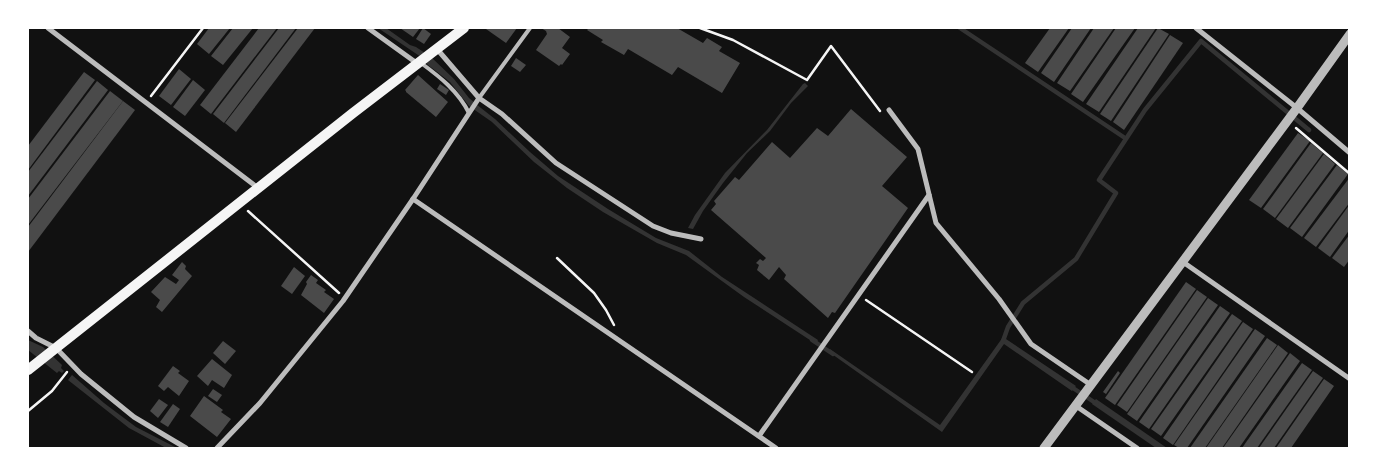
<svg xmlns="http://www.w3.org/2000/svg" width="1377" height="476" font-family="'Titillium Web',sans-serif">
<rect width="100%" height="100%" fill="#111"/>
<g fill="#333">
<path d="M378,28h8l24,17 6,2 15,10 23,22 15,19 12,10 14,11 35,33 28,24 50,33 48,29 33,13 33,26 96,63 -2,4 -72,-47 -58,-42 -29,-12 -54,-31 -36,-24 -33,-26 -42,-40 -23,-16 -19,-24 -22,-17 -7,-8z"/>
<path d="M805,83l3,3 -17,17 -21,28 -23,22 -24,30 -20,28 -10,18 -5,-1 7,-13 30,-42 42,-43 36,-46z"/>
<path d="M1003,337l73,49 -4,5 -68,-47 -62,88 -113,-80 1,-3 110,76z"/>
<path d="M28,340l15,7 19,18 -1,3 3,3 -2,2 -3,-2 -2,2 -29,-23z"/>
<path d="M72,375l32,28 32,24 41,21h-11l-37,-20 -61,-48z"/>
<path d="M1096,399l71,49h-11l-64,-44z"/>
</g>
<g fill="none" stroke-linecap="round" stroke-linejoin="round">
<g stroke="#333" stroke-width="4.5">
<path d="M960,28l165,110"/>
<path d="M812,340l21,14"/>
<path d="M1003,341l5,-14 15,-24 53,-44 40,-66 -17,-13 46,-70 56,-69 108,89"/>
<path d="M1070,386l27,18"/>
</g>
</g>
<g fill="#4a4a4a">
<path d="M209,28h21l-21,26 -12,-10z"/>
<path d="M233,28h20l-30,37 -12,-9z"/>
<path d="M259,28h18l-66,86 -11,-9z"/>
<path d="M279,28h17l-72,95 -11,-9z"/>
<path d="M298,28h17l-79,104 -11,-9z"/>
<path d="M400,28h20l-7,9z"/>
<path d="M423,28l8,6 -7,10 -8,-5z"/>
<path d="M487,28h30l-11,15 -20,-14z"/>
<path d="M541,28h17l12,9 -8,11 8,6 -8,11 -1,-1 -2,2 -23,-16 11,-16 -1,-3z"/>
<path d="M589,28h88l26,15 4,-5 15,9 -3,4 21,12 -18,30 -44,-26 -6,8 -44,-26 -4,6 -23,-13 2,-2 -16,-10z"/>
<path d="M1050,28h19l-31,44 -13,-9z"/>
<path d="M1072,28h19l-37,54 -13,-9z"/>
<path d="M1094,28h20l-44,63 -13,-8z"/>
<path d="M1116,28h19l-52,74 -12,-8z"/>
<path d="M1138,28h18l-57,84 -13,-8z"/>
<path d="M1158,28l11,6 -58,87 -11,-7z"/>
<path d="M1170,35l13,8 -59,87 -11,-8z"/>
<path d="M516,58l10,7 -6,7 -9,-6z"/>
<path d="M179,69l12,10 -20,26 -12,-9z"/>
<path d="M84,72l11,8 -67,90v-24z"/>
<path d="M418,75l30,27 -12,15 -30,-25v-1l-1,-1z"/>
<path d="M193,80l12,10 -20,26 -12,-9z"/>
<path d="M97,81l11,9 -80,106v-24z"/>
<path d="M440,84l9,6 -3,5 -9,-6z"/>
<path d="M110,91l13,10 -95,124v-26z"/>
<path d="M123,101l12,9 -107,142v-25z"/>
<path d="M851,109l56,48 -25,29 26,22 -73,105 -3,-1 -4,6 -44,-39 2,-4 -7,-8 -10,13 -12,-10 2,-5 -3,-2 4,-4 3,2 3,-3 -55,-48 5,-6 -2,-3 21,-24 4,3 33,-38 18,16 27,-30 11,8z"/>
<path d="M1298,133l12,8 -49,67 -12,-8z"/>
<path d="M1311,143l12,10 -48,65 -12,-9z"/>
<path d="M1324,154l11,10 -47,64 -12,-9z"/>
<path d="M1337,165l11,9 -46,63 -12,-9z"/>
<path d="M1350,177v25l-34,45 -12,-9z"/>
<path d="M1350,204v25l-20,28 -12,-9z"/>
<path d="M1350,234v25l-6,8 -12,-9z"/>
<path d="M182,262l4,4 -1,3 7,7 -30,36 -6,-5 4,-7 -9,-8 14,-15 11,7 3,-4 -7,-5z"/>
<path d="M294,267l11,9 -13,18 -11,-8z"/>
<path d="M311,275l7,5 -2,3 10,7 -2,2 10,7 -10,14 -23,-18 6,-11 -1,-2z"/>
<path d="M1186,282l10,7 -81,116 -10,-7z"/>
<path d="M1197,290l10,7 -80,115 -10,-7z"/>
<path d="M1208,298l10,7 -81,116 -10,-7z"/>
<path d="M1220,306l10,7 -81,116 -10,-7z"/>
<path d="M1232,314l10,7 -81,115 -10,-7z"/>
<path d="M1243,322l10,7 -80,116 -10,-7z"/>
<path d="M1255,329l10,7 -78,112h-8l-5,-3z"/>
<path d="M1267,338l10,7 -72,103h-15z"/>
<path d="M223,341l13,10 -11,13 -12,-11z"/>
<path d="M1278,345l10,8 -66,95h-16z"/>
<path d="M1290,353l10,8 -61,87h-16z"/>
<path d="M212,359l20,16 -8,13 -12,-8 -4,6 -11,-10z"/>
<path d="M1302,363l10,7 -55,78h-15z"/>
<path d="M173,366l7,5 -2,2 11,8 -10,15 -11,-9 -4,4 -6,-5z"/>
<path d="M1118,371l2,2 -14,21 -3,-2z"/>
<path d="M1313,371l10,7 -49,70h-15z"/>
<path d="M1324,379l10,7 -43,62h-15z"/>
<path d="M213,389l9,6 -5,7 -9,-6z"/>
<path d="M204,396l19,14 -2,2 10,7 -14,18 -27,-21z"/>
<path d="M159,399l9,6 -10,13 -8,-7z"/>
<path d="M173,404l7,5 -12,18 -8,-5z"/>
</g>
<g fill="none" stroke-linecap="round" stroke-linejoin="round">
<g stroke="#f5f5f5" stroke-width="2.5">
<path d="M700,28l33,12 74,40 24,-34 49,65"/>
<path d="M151,96l52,-68"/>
<path d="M1296,128l54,46"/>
<path d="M248,211l91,82"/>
<path d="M557,258l37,35 12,17 8,15"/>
<path d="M866,300l106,72"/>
<path d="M28,411l24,-20 15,-19"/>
</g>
<g stroke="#bcbcbc" stroke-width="4">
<path d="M421,63c19,14 37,28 48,50"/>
<path d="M479,98l51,-70"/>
</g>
<g stroke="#bcbcbc" stroke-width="5">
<path d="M48,28l210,160"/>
<path d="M368,28l50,36"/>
<path d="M1196,28l101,80 53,45"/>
<path d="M437,49l42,49 23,16 54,49 97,63 18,7 30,6"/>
<path d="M889,110l29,39 18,74 63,76 32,45 60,41"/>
<path d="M413,199l363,249"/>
<path d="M1183,262l167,117"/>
<path d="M28,331l8,7 20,10 25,26 53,43 52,31"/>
<path d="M1076,406l61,42"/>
<path d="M759,436l170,-241"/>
<path d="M217,448l43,-45 83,-102 70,-102 66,-101"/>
</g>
<path stroke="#bcbcbc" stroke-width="9" d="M1044,448l253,-340 53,-74"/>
<path stroke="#f5f5f5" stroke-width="10" d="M28,370l325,-257 111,-85"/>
</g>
<rect width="1377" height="476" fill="none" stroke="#ffffff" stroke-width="58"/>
</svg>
